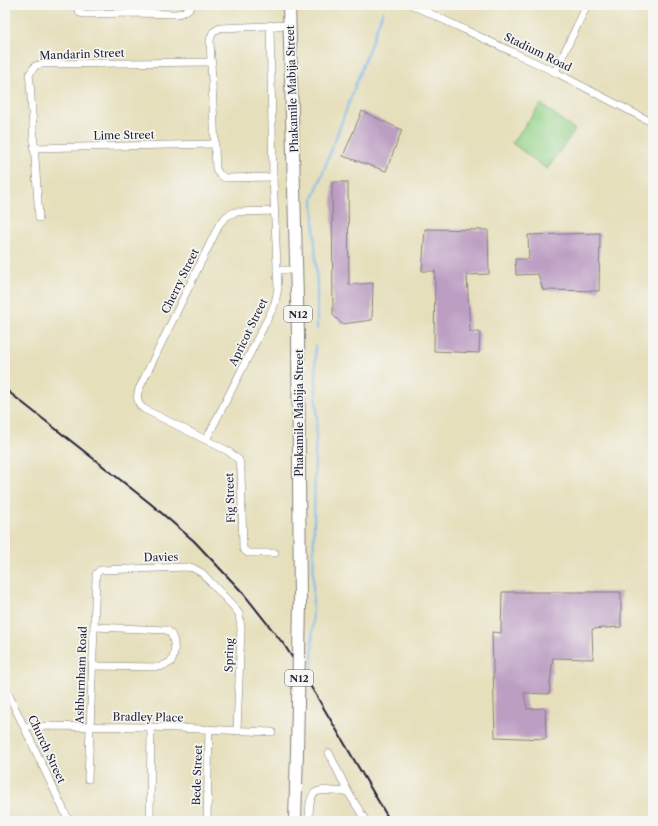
<svg xmlns="http://www.w3.org/2000/svg" width="658" height="826" font-family="'Libre Caslon Text',serif">
<rect width="100%" height="100%" fill="#f6f6f2"/>
<filter id="ink" filterUnits="userSpaceOnUse"><feTurbulence type="fractalNoise" baseFrequency=".025" numOctaves="2"/><feDisplacementMap in="SourceGraphic" scale="8" xChannelSelector="R" yChannelSelector="G"/><feConvolveMatrix kernelMatrix="1 2 1 2 8 2 1 2 1" color-interpolation-filters="sRGB"/></filter>
<filter id="wash" filterUnits="userSpaceOnUse"><feTurbulence type="fractalNoise" baseFrequency=".012" numOctaves="4" result="noise"/><feDisplacementMap in="SourceGraphic" scale="16" xChannelSelector="R" yChannelSelector="G"/><feGaussianBlur stdDeviation="0.9" result="paint"/><feColorMatrix in="noise" values="0 0 0 0 0 0 0 0 0 0 0 0 0 0 0 0 0 1.4 0 .05"/><feComposite in="paint" operator="in"/></filter>
<g filter="url(#wash)">
<rect width="100%" height="100%" fill="#e6dfbb"/>
<path fill="#93d288" stroke="#5a7a62" d="M541,104l34,26 -28,39 -35,-26z"/>
<g fill="none" stroke-linecap="round" stroke-linejoin="round">
<g stroke="#7cb9ef" stroke-width="2">
<path d="M317,329v-40l-4,-90 70,-188"/>
<path d="M312,668l3,-214 2,-35 -2,-73"/>
</g>
</g>
<g id="blocks">
<g fill="#bc9ec3">
<path d="M362,111l40,19 -16,41 -43,-15z"/>
<path d="M332,182h16l1,103 24,-2 -1,37 -30,4 -9,-9z"/>
<path d="M425,229l63,1 1,44 -22,1 3,57h10l-1,21 -45,-2 1,-80h-13z"/>
<path d="M600,233l-1,58 -56,-1 -5,-16 -22,1 -1,-16h14l-1,-24z"/>
<path d="M502,592h119v35l-29,2 1,30 -40,-1 -4,36 -25,-1 3,16 18,-1 1,31 -51,-2 -3,-105 9,1z"/>
</g>
</g>
</g>
<g filter="url(#ink)">
<use href="#blocks" fill-opacity="0" stroke="#84807b" stroke-width="1"/>
<g fill="none" stroke-linecap="round" stroke-linejoin="round">
<defs>
<g id="street">
<path d="M75,5l5,8 5,1 48,-1 42,1 7,-1 8,-5 2,-3"/>
<path d="M412,5l143,67 98,51"/>
<path d="M555,72l32,-67"/>
<path d="M33,148l181,-4"/>
<path d="M273,177l-48,1 -6,-4 -3,-5 -6,-129 3,-8 7,-4 70,-3"/>
<path d="M275,211l-40,1 -8,4 -7,7 -81,166c-3,9 -2,15 5,20l84,42 11,9 2,10 2,79 5,4h27"/>
<path d="M39,218l-9,-136 -1,-7 6,-9 7,-2 170,-2"/>
<path d="M277,270h20"/>
<path d="M206,440l65,-128 4,-9 3,-15 -5,-111 -3,-152"/>
<path d="M93,666l67,1 11,-5c5,-8 5,-26 -4,-32l-73,-3"/>
<path d="M5,687l64,134"/>
<path d="M24,726l127,1 121,5"/>
<path d="M329,753l19,39 18,29"/>
<path d="M88,779l8,-201v-4l4,-4 88,-3 5,1 9,5 32,34 5,7 2,14 -4,103"/>
<path d="M150,821l1,-94"/>
<path d="M207,821l2,-92"/>
<path d="M309,821c0,-37 7,-31 39,-29"/>
</g>
<g id="highway">
<path d="M289,5l9,330 2,269"/>
<path d="M295,821l2,-70"/>
</g>
</defs>
<use href="#street" stroke="#84807b" stroke-width="8"/>
<use href="#highway" stroke="#84807b" stroke-width="14"/>
<use href="#street" stroke="#fff" stroke-width="7"/>
<use href="#highway" stroke="#fff" stroke-width="12"/>
<path stroke="#22223b" stroke-width="2" d="M5,389l146,115 43,37 49,52 42,53 31,49 74,126"/>
<defs>
<path id="highway-bridge" d="M297,751l3,-147"/>
</defs>
<use href="#highway-bridge" stroke="#84807b" stroke-width="14" stroke-linecap="butt"/>
<use href="#highway-bridge" stroke="#fff" stroke-width="12"/>
</g>
</g>
<g text-anchor="middle" stroke-width="3.5" stroke-linejoin="round" paint-order="stroke">
<g fill="#f6f6f2" stroke="#626272" stroke-width="1">
<rect x="284" y="306" width="28" height="16" rx="3"/>
<rect x="285" y="670" width="28" height="16" rx="3"/>
</g>
<g font-size="10" font-weight="bold" fill="#22223b">
<text x="298" y="318">N12</text>
<text x="299" y="682">N12</text>
</g>
<g font-size="11" fill="#22223b" stroke="#f6f6f2">
<text transform="translate(538 52) rotate(26)" y="4">Stadium Road</text>
<text transform="translate(82 54) rotate(-2)" y="4">Mandarin Street</text>
<text transform="translate(292 89) rotate(-92)" y="4">Phakamile Mabija Street</text>
<text transform="translate(124 135) rotate(-1)" y="4">Lime Street</text>
<text transform="translate(180 281) rotate(-64)" y="4">Cherry Street</text>
<text transform="translate(248 332) rotate(-64)" y="4">Apricot Street</text>
<text transform="translate(299 413) rotate(-90)" y="4">Phakamile Mabija Street</text>
<text transform="translate(230 498) rotate(-92)" y="4">Fig Street</text>
<text transform="translate(161 557) rotate(-1)" y="4">Davies</text>
<text transform="translate(229 655) rotate(-88)" y="4">Spring</text>
<text transform="translate(81 675) rotate(-88)" y="4">Ashburnham Road</text>
<text transform="translate(148 717) rotate(1)" y="4">Bradley Place</text>
<text transform="translate(47 749) rotate(65)" y="4">Church Street</text>
<text transform="translate(197 775) rotate(-88)" y="4">Bede Street</text>
</g>
</g>
<rect width="658" height="826" fill="none" stroke="#f6f6f2" stroke-width="20"/>
</svg>
